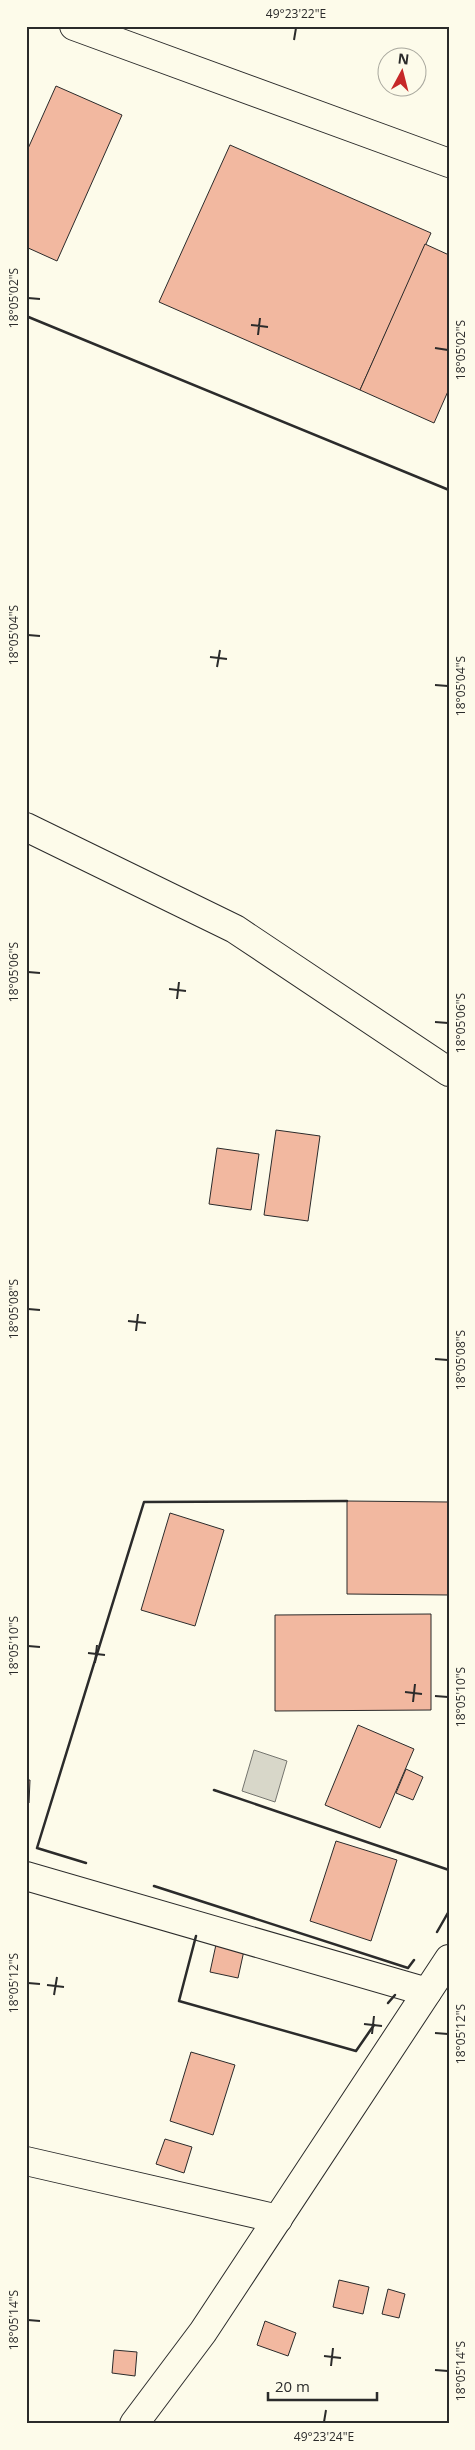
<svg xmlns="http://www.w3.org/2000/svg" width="475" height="2450" font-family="'Open Sans',sans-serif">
<rect width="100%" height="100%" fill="#fdfbea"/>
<path fill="#d8d7c9" stroke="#74746e" d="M254,1750l33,11 -12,41 -33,-11z"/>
<g fill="#f2b8a0" stroke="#2b2b2b">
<path d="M56,86l66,29 -65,146 -31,-14v-94z"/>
<path d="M230,145l201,88 -71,157 -201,-88z"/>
<path d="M425,244l24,11v134l-15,34 -74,-33z"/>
<path d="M276,1130l44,6 -12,85 -44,-6z"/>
<path d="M217,1148l42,6 -8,56 -42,-6z"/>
<path d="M347,1501l102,1v93l-102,-1z"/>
<path d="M170,1513l54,17 -29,96 -54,-16z"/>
<path d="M431,1614v96l-156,1v-96z"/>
<path d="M358,1725l56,24 -34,79 -55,-23z"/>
<path d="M406,1769l17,8 -10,23 -17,-7z"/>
<path d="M26,1780h4l-1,23h-3z"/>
<path d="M336,1841l61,19 -26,81 -61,-20z"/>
<path d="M217,1940l28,6 -7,32 -28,-6z"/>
<path d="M191,2052l44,13 -22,70 -43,-14z"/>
<path d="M165,2139l27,8 -8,26 -28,-9z"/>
<path d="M339,2280l30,7 -6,27 -30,-7z"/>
<path d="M388,2289l17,5 -6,24 -17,-4z"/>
<path d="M265,2321l31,12 -8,23 -31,-11z"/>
<path d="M114,2350l23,2 -2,24 -23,-3z"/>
</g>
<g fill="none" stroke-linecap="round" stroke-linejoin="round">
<defs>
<g id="minor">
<path d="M74,26l375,137"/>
<path d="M26,827l209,102 214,143"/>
<path d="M26,1876l401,116"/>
<path d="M26,2161l252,58"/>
<path d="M134,2424l69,-92 246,-373"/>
</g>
</defs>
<use href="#minor" stroke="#2b2b2b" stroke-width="30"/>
<use href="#minor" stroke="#fdfbea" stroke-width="28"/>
<g stroke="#2b2b2b" stroke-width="2.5">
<path d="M26,316l423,174"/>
<path d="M214,1790l235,80"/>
<path d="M86,1863l-49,-15 107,-346 203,-1"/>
<path d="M154,1886l254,82 6,-8"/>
<path d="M437,1932l12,-21"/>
<path d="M196,1936l-17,65 177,50 18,-26"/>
<path d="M388,2003l7,-8"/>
</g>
</g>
<path fill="none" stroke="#2b2b2b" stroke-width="2" d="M294,40l2,-12M28,298l12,1M251,325l17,2M258,335l2,-17M435,348l13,2M28,635l12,1M210,657l17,2M217,667l3,-17M435,685l13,1M28,972l12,1M169,989l17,2M177,999l2,-17M435,1022l13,1M28,1309l12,1M128,1321l18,2M136,1331l2,-17M435,1359l13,1M28,1646l12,1M88,1653l17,2M95,1663l2,-18M405,1692l17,2M435,1696l13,1M413,1702l2,-18M28,1983l12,1M47,1985l17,2M54,1995l3,-18M364,2024l18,2M435,2033l13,1M372,2034l2,-18M28,2320l12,1M324,2356l17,2M331,2366l2,-18M435,2370l13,1M324,2422l2,-12"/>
<rect width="475" height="2450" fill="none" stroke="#fdfbea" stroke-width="55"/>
<g transform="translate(402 72) rotate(7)"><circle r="24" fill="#fdfbea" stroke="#a9a89e"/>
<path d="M0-4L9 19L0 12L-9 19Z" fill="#c62828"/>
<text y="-8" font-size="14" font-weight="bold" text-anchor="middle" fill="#2b2b2b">N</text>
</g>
<path d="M268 2392v8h109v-8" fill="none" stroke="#2b2b2b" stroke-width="2.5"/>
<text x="275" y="2392" font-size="15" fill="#2b2b2b" stroke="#fdfbea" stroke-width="4" paint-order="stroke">20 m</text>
<rect x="28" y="28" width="420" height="2394" fill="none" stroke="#2b2b2b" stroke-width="2"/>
<g font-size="12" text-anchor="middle" fill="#2b2b2b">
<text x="296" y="18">49°23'22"E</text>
<text transform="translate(14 298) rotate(-90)" y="4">18°05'02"S</text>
<text transform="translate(461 350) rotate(-90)" y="4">18°05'02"S</text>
<text transform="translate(14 635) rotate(-90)" y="4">18°05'04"S</text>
<text transform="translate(461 686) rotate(-90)" y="4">18°05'04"S</text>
<text transform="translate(14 972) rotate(-90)" y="4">18°05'06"S</text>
<text transform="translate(461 1023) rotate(-90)" y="4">18°05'06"S</text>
<text transform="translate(14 1309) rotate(-90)" y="4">18°05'08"S</text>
<text transform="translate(461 1360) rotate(-90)" y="4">18°05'08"S</text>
<text transform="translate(14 1646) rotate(-90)" y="4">18°05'10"S</text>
<text transform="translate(461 1697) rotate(-90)" y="4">18°05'10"S</text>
<text transform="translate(14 1983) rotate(-90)" y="4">18°05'12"S</text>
<text transform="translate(461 2034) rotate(-90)" y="4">18°05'12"S</text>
<text transform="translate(14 2320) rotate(-90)" y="4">18°05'14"S</text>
<text transform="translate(461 2371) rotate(-90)" y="4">18°05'14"S</text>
<text x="324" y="2441">49°23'24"E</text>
</g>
</svg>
